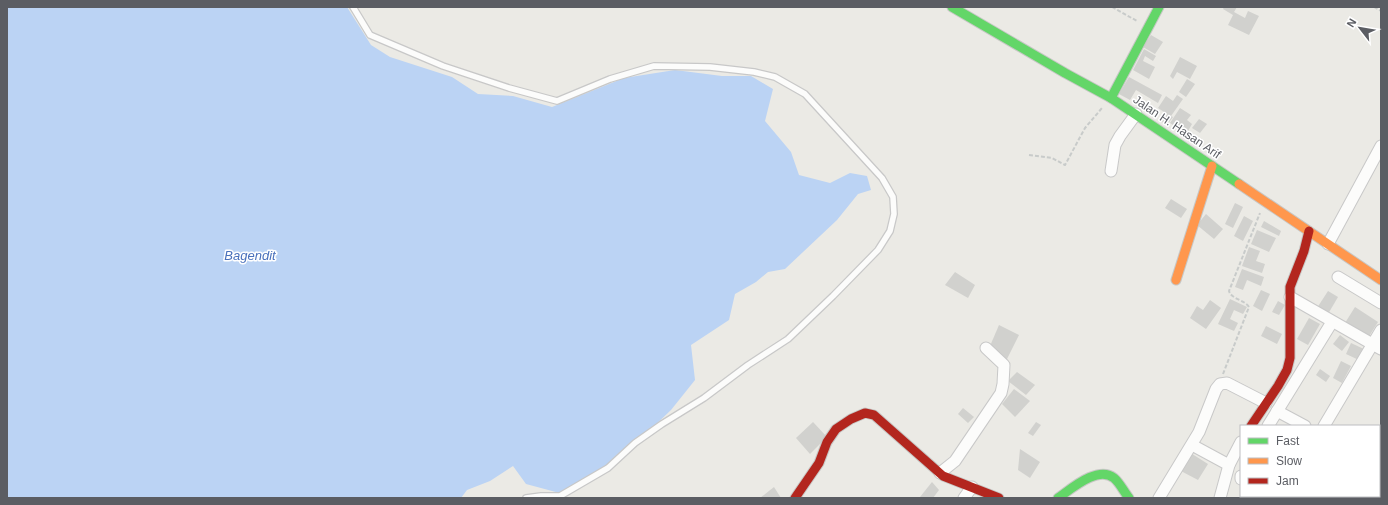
<svg xmlns="http://www.w3.org/2000/svg" width="1388" height="505" font-family="Helvetica,sans-serif">
<rect width="100%" height="100%" fill="#ebeae5"/>
<path fill="#bbd3f4" d="M7,7h340l24,38 19,12 62,20 26,17 35,2 39,11 72,-29 51,-8 47,6h29l22,13 -8,32 26,31 8,23 31,8 20,-10 17,3 4,14 -13,4 -21,26 -52,49 -17,3 -12,10 -21,12 -6,26 -38,25 4,35 -24,30 -65,62 -39,23 -41,-11 -13,-18 -23,15 -23,9 -6,8h-454z"/>
<g fill="#d1d1ce">
<path d="M1224,7h13l-3,5 11,6 3,-7 11,5 -10,19 -21,-10 5,-10 -10,-6z"/>
<path d="M1151,35l12,7 -8,12 -12,-7z"/>
<path d="M1144,49l12,7 -3,5 -8,-5 -2,5 12,6 -6,12 -16,-9z"/>
<path d="M1180,57l17,9 -7,13 -13,-7 -4,7 -3,-3z"/>
<path d="M1129,77l33,18 -4,8 -22,-13 -6,10 -11,-6z"/>
<path d="M1187,79l8,5 -9,13 -7,-5z"/>
<path d="M1177,95l6,4 -12,17 2,1 -6,8 -5,-3 5,-8 -9,-6 8,-12 7,5z"/>
<path d="M1180,108l11,7 -4,5 5,4 -8,14 -5,-4 2,-4 -11,-7z"/>
<path d="M1199,119l8,5 -7,9 -8,-5z"/>
<path d="M1171,199l16,10 -6,9 -16,-10z"/>
<path d="M1235,203l8,4 -10,21 -8,-4z"/>
<path d="M1206,214l17,15 -9,10 -17,-14z"/>
<path d="M1244,216l9,5 -10,20 -9,-5z"/>
<path d="M1264,221l17,10 -2,5 -18,-9z"/>
<path d="M1257,230l19,8 -7,14 -18,-8z"/>
<path d="M1249,247l11,4 -4,10 9,3 -3,9 -20,-7z"/>
<path d="M1242,269l22,8 -3,9 -14,-6 -4,10 -8,-3z"/>
<path d="M955,272l20,13 -7,13 -23,-13z"/>
<path d="M1261,290l9,4 -8,17 -9,-5z"/>
<path d="M1328,291l10,6 -10,17 -11,-6z"/>
<path d="M1230,299l17,8 -4,7 -9,-4 -4,9 8,4 -4,8 -16,-7z"/>
<path d="M1210,300l11,8 -15,21 -16,-11 7,-12 6,4z"/>
<path d="M1278,301l7,4 -6,10 -7,-3z"/>
<path d="M1355,307l23,15 -10,16 -23,-15z"/>
<path d="M1309,318l11,6 -12,21 -11,-6z"/>
<path d="M999,325l20,10 -13,26 -16,-15z"/>
<path d="M1266,326l16,8 -5,10 -16,-8z"/>
<path d="M1340,335l9,7 -7,9 -9,-7z"/>
<path d="M1351,343l15,7 -5,11 -15,-7z"/>
<path d="M1341,361l10,5 -9,17 -9,-5z"/>
<path d="M1320,369l10,7 -4,6 -10,-7z"/>
<path d="M1017,372l18,13 -9,10 -18,-14z"/>
<path d="M1014,389l16,12 -15,16 -13,-13z"/>
<path d="M963,408l11,9 -6,6 -10,-9z"/>
<path d="M813,422l14,15 -17,17 -14,-16z"/>
<path d="M1036,422l5,3 -8,11 -5,-3z"/>
<path d="M1020,449l20,13 -10,16 -12,-8z"/>
<path d="M1189,452l19,12 -10,16 -19,-10z"/>
<path d="M932,482l7,8 -6,8 -13,-1z"/>
<path d="M774,487l7,11h-21z"/>
</g>
<g fill="none" stroke-linecap="round" stroke-linejoin="round">
<defs>
<path id="lane" d="M353,7l17,28 73,31 66,22 48,13 53,-22 44,-13 56,1 44,5 21,5 30,17 77,84 11,19 1,17 -4,17 -12,19 -45,46 -45,43 -40,26 -44,33 -42,26 -27,19 -27,25 -48,28h-19l-15,2"/>
<g id="street">
<path d="M1111,171l4,-26 5,-9 16,-22"/>
<path d="M1328,244l53,-98"/>
<path d="M1338,277l43,26"/>
<path d="M1290,297l91,52"/>
<path d="M1277,411l28,15"/>
<path d="M1268,426l64,-104"/>
<path d="M1324,426l57,-96"/>
<path d="M1192,445l37,20"/>
<path d="M1379,445l2,-4"/>
<path d="M1379,470l2,1"/>
<path d="M940,473l15,-12 46,-68 2,-9 1,-19 -18,-17"/>
<path d="M1241,476v3"/>
<path d="M1264,496l3,2"/>
<path d="M964,498l8,-11"/>
<path d="M1159,498l40,-66 17,-43 4,-5 7,-1 39,20"/>
<path d="M1220,498l9,-33 12,-23"/>
<path d="M1286,498l1,-2"/>
<path d="M1341,498l1,-2"/>
</g>
<g id="fast">
<path d="M952,7l113,66 46,25 128,86"/>
<path d="M1111,98l48,-91"/>
<path d="M1058,498c13,-9 40,-33 56,-20 6,5 10,14 15,20"/>
</g>
<g id="slow">
<path d="M1239,184l142,96"/>
<path d="M1176,280l36,-114"/>
</g>
<g id="jam">
<path d="M1251,426l27,-40 9,-16 3,-12v-71l14,-36 5,-20"/>
<path d="M795,498l24,-35 8,-21 9,-13 15,-10 14,-6 9,2 69,61 56,22"/>
</g>
</defs>
<use href="#lane" stroke="#c8c8c8" stroke-width="8"/>
<use href="#street" stroke="#c8c8c8" stroke-width="13"/>
<use href="#fast" stroke="#c7c7c5" stroke-width="11"/>
<use href="#slow" stroke="#c7c7c5" stroke-width="11"/>
<use href="#jam" stroke="#c7c7c5" stroke-width="11"/>
<g stroke="#c8cbca" stroke-width="2" stroke-dasharray="4 2" stroke-linecap="butt">
<path d="M1112,7l25,14"/>
<path d="M1374,7l7,4"/>
<path d="M1029,155l23,3 13,7 20,-37 17,-20"/>
<path d="M1223,374l26,-67c-4,-7 -18,-8 -20,-16l31,-78"/>
</g>
<use href="#lane" stroke="#fcfcfb" stroke-width="5.5"/>
<use href="#street" stroke="#fcfcfb" stroke-width="11"/>
<use href="#fast" stroke="#63d668" stroke-width="9"/>
<use href="#slow" stroke="#ff974d" stroke-width="9"/>
<use href="#jam" stroke="#b3261e" stroke-width="9"/>
</g>
<g text-anchor="middle" stroke-width="3" stroke-linejoin="round" paint-order="stroke">
<g font-size="12" fill="#5b5d63" stroke="#fff">
<text transform="translate(1177 127) rotate(34)" y="4">Jalan H. Hasan Arif</text>
</g>
<g font-size="13" font-style="italic" fill="#4a71bc" stroke="#fff">
<text x="250" y="260">Bagendit</text>
</g>
</g>
<rect width="1388" height="505" fill="none" stroke="#5b5d63" stroke-width="16"/>
<rect x="1240" y="425" width="140" height="72" fill="#ffffff" stroke="#bdbec1"/>
<rect x="1248" y="438" width="20" height="6" fill="#63d668" stroke="#bdbec1"/>
<text x="1276" y="445" font-size="12" fill="#5b5d63">Fast</text>
<rect x="1248" y="458" width="20" height="6" fill="#ff974d" stroke="#bdbec1"/>
<text x="1276" y="465" font-size="12" fill="#5b5d63">Slow</text>
<rect x="1248" y="478" width="20" height="6" fill="#b3261e" stroke="#bdbec1"/>
<text x="1276" y="485" font-size="12" fill="#5b5d63">Jam</text>
<g transform="translate(1360 28) rotate(301)" stroke="#ffffff" stroke-width="3" paint-order="stroke">
<path d="M0-3L7 15L0 10L-7 15Z" fill="#5b5d63"/>
<text y="-6" font-size="11" font-weight="bold" text-anchor="middle" fill="#5b5d63">N</text>
</g>
</svg>
